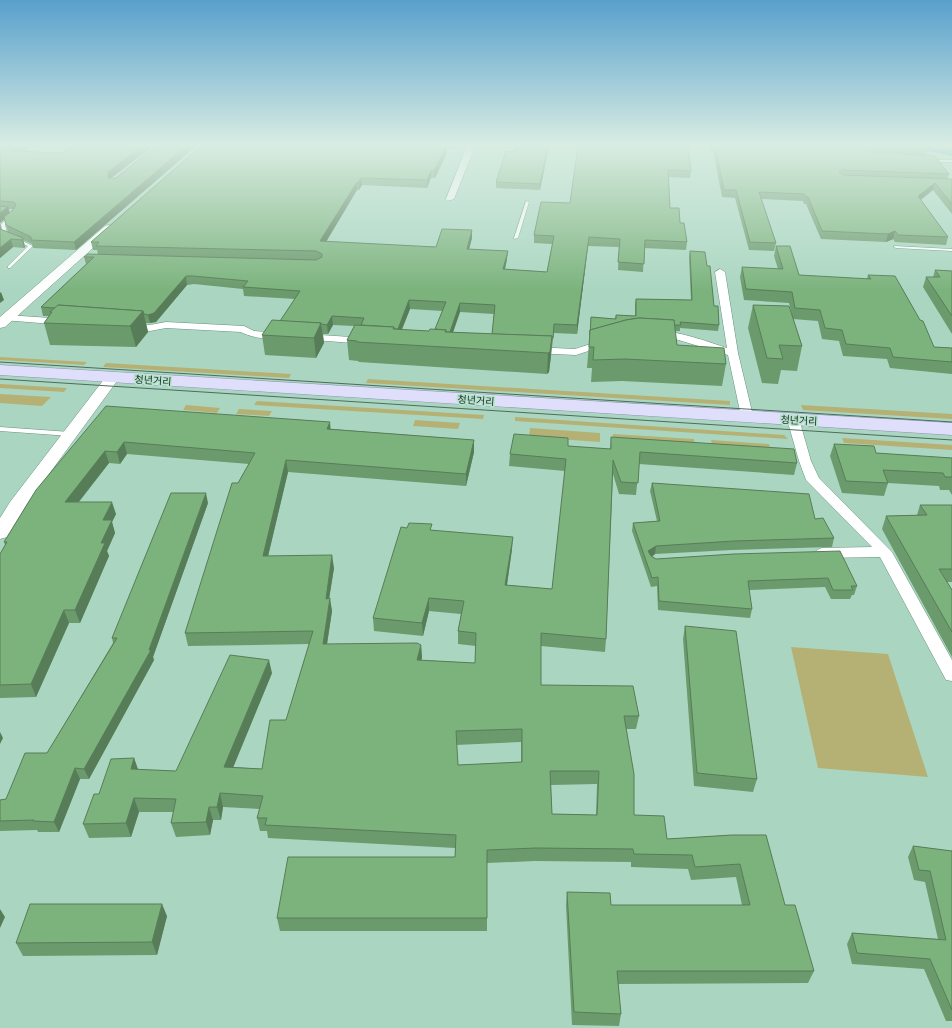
<svg xmlns="http://www.w3.org/2000/svg" width="952" height="1028" font-family="'Open Sans','Noto Sans KR',sans-serif">
<rect width="100%" height="100%" fill="#aad6c1"/>
<g fill="#b5b174">
<path d="M0,357l87,5 -3,3 -84,-5z"/>
<path d="M106,363l185,11 -2,4 -186,-11z"/>
<path d="M368,379l362,22v4l-364,-22z"/>
<path d="M0,384l67,4 -3,4 -64,-4z"/>
<path d="M0,394l51,3 -9,9 -42,-3z"/>
<path d="M257,401l227,14 -1,4 -229,-14z"/>
<path d="M186,405l34,3 -3,5 -34,-3z"/>
<path d="M801,405l151,9v5l-149,-9z"/>
<path d="M239,409l33,2 -3,5 -33,-2z"/>
<path d="M515,417l269,18 4,4 -273,-18z"/>
<path d="M415,420l45,3 -2,6 -45,-3z"/>
<path d="M530,428l70,5v9l-71,-5z"/>
<path d="M613,434l81,5 1,9 -83,-6z"/>
<path d="M842,438l110,7v5l-108,-7z"/>
<path d="M711,440l58,4 2,9 -58,-4z"/>
<path d="M791,647l97,7 40,123 -110,-9z"/>
</g>
<g fill="none" stroke-linecap="round" stroke-linejoin="round">
<path fill="#2181a1" fill-rule="evenodd" d="M912,146h19l21,4v6l-38,-8z"/>
<defs>
<g id="service">
<path d="M436,149l19,1 2,1 -2,1 -18,-1z"/>
<rect x="929" y="160" width="23" height="2"/>
<path d="M526,201l3,1 -11,36 -4,1v-1z"/>
<path d="M0,210l15,1 2,1 -2,5 -10,7 2,10 26,12 -23,22h-2v-2l20,-20 -25,-10 -2,-12 11,-9 1,-2 -13,-1z"/>
<path d="M894,246l58,3v2l-56,-3 -2,-1z"/>
<path d="M0,427l70,5 3,2 -3,2 -70,-5z"/>
</g>
<g id="minor">
<path d="M467,146h8l-21,53 -7,2 -1,-2z"/>
<path d="M720,269l5,3 13,81 15,63 -6,4 -6,-4 -13,-61 -56,-17 -18,-2 -1,-2c8,-10 61,10 74,14l-12,-76z"/>
<path d="M7,315l58,4 5,3 -5,3 -62,-5 -1,-2z"/>
<path d="M166,322l78,4 10,5 26,2 5,3c-6,7 -36,1 -44,-4l-75,-4 -16,3 -20,-2 -5,-3 5,-3 20,2z"/>
<path d="M305,334l61,4 5,3 -5,3 -65,-5 -1,-2 1,-2z"/>
<path d="M606,339l5,3 -1,2 -34,11 -43,-2 -5,-3 5,-3 42,2z"/>
<path d="M793,415l6,4 12,42 8,17 73,74 60,108v21l-6,-1 -66,-123 -58,1 -5,-2 -2,-3 2,-3 5,-2 50,-1 -66,-67 -7,-19 -12,-42z"/>
</g>
<g id="tertiary">
<path d="M109,225l6,3 -2,2 -108,97 -5,1v-11l105,-91z"/>
<path d="M113,373l5,1 2,3 -93,127 -20,33 -7,2v-21l10,-16 98,-128z"/>
</g>
<path id="primary" d="M0,365l952,58v12l-952,-60z"/>
</defs>
<use href="#service" stroke="#69927f" stroke-width="1"/>
<use href="#minor" stroke="#69927f" stroke-width="1"/>
<use href="#tertiary" stroke="#69927f" stroke-width="1"/>
<use href="#primary" stroke="#8b91ae" stroke-width="1"/>
<use href="#service" fill="#fff" fill-rule="evenodd"/>
<use href="#minor" fill="#fff" fill-rule="evenodd"/>
<use href="#tertiary" fill="#fff" fill-rule="evenodd"/>
<use href="#primary" fill="#dfdffb" fill-rule="evenodd"/>
<g stroke="#4f6b5e" stroke-width="1">
<path d="M0,362l952,60"/>
<path d="M0,379l952,61"/>
</g>
</g>
<g fill="#6b9a6c" fill-rule="evenodd">
<path d="M0,146h27l1,3 -4,3 37,1 11,-7h81l-42,32h5l40,-32h40l-120,104 -43,-2 -1,-4 -9,-4 2,7 -1,1 -11,-1 -13,11zM9,209h5l-4,4zM5,219l1,6 2,7 -7,-3 -1,-6z"/>
<path d="M201,146h249l-1,2h-2v5l-12,25h-4l-4,10 -65,-3 -3,5h-2l-31,52 110,5 36,-17v8l-3,11 38,10 -2,10 42,3 5,-28 -18,-1v-8l36,-32 8,-57 113,25 -1,7 -21,-1 1,31 10,15 7,19 -1,8 -42,-2 -1,24 -25,-2 1,-23 -31,-1 -11,88 -23,-1 -2,14 -3,25 -2,2 -188,-12 -1,-1 -9,-1 -2,-20 7,-14 -21,-1 -5,9h-5l1,9 -8,15 -51,-3 -3,-20 18,-14 15,-22 -51,-3 -1,-7 -49,-5 -7,1 -31,37 -6,1h-4l2,9 -12,15 -86,-2 -6,-22 5,-7h-6l-2,-9 45,-43 -2,-7 14,-3 -1,-4h-4l-2,-8zM110,254l207,6h-1zM410,309l33,2 -8,18 -6,2 -27,-1zM460,312l34,2 -2,20 -39,-2z"/>
<path d="M515,146h34l-9,44 -44,-2v-6l18,-30z"/>
<path d="M709,146h215l4,4 -2,5 23,19 -2,5 5,1v34l-19,-24 -12,10 27,37 -2,8 -51,-3 -2,-3 -7,3 -65,-3 -15,-35h-2l-1,-3 -42,-2 15,44 -2,8 -25,-1 -14,-52 -13,-1 -9,-46h-3z"/>
<path d="M776,246l23,29 68,4 1,-4 66,72 18,1v26l-62,-6 -3,-9 -44,-3 -4,-15 -17,-2 -4,-18 -25,-2 9,27 -5,25 -16,-1 -3,14 -16,-1 -14,-55 5,-23 39,10 -3,-12 -45,-3 -4,-23 2,-10 36,2 -4,-13z"/>
<path d="M690,251l24,55 5,19 -1,6 -38,-3v3h-5l2,14 49,19 -4,22 -100,-5 -31,1 1,-14h-5l4,-51 24,2 1,-4 19,1v-11l1,-6 55,1 -2,-43z"/>
<path d="M935,270l17,1v63l-29,-47 3,-10h7z"/>
<path d="M106,406l225,23 143,11v12l-8,34 -178,-14 -20,84 66,12 -5,30 3,13 -5,33 94,1 1,13 -1,2 54,3 1,-17 -18,-2v-13l3,-17 -32,-3 -6,25 -49,-5 -1,-13 59,-88 80,19 -5,36 45,4 13,-118 -56,-5 1,-12 58,-8 42,3 1,-12 186,26 -3,12 -155,-11 -3,31 -17,-1 -6,-20 -7,165 -1,13 -64,-6v39l98,31 -3,13h-10l8,86 33,24 65,-4 53,70 29,66 -6,12 -190,1 3,30 -2,12 -47,-1 -6,-120 1,-13 44,13h131l-6,-28 -45,3 -3,-11 -57,-2v-5l-96,-1 -48,2v68h-207l-3,-13 178,-61v-9l-187,-10 -1,-7h-7l-3,-13 3,-9 -37,-2 -2,13h-8l-3,15 -34,2 -5,-14 3,-11h-35l-8,25 -42,1 -6,-14 16,-30 35,-36 4,12 38,1 96,-98 -39,94 29,2 24,-49 23,-76 -121,2 -3,-13 53,-150 11,-19 -122,-10 -7,10 -11,-1 -30,39 37,12 -4,8 3,11 -8,18 2,5 -29,67h-11l-33,74 -36,1v-144l5,-9 -1,-3zM521,742v20l-63,3 -2,-20zM597,784l-1,31 -44,-1 -1,-29z"/>
<path d="M834,444l42,9 76,5v37l-3,-5h-9l-1,-4 -51,-3 -4,13 -42,-3 -12,-37z"/>
<path d="M652,483l163,36 19,19 -2,9 -100,3 -77,4 -3,3 4,2 78,-5 123,32 -3,9h-2l-2,4h-19l-6,-12 -76,3 3,19 -2,9 -92,-8 -1,-24 -6,1 -19,-56 1,-8 24,-2 -7,-30z"/>
<path d="M208,503l-55,154 1,3 -65,119h-9l-21,53h-21l-1,-2 -37,1v-31l6,-1 41,-46 66,-110 -1,-5z"/>
<path d="M920,505h32v77h-5l5,8v67l-70,-128 4,-13 31,-1z"/>
<path d="M685,626l72,153 -4,13 -59,-6 -11,-147z"/>
<path d="M913,846l39,5v170h-6l-22,-52 -72,-5 -5,-20 5,-11 86,6 -13,-57 -11,-2 -6,-23z"/>
<path d="M167,916l-10,39 -134,1 -7,-13z"/>
</g>
<g fill="#577d58">
<path d="M20,146h7l1,3 -15,9 -2,-7z"/>
<path d="M142,146h11l-43,33 -2,-1v-6z"/>
<path d="M186,146h10l-120,104 -2,-8z"/>
<path d="M446,146l1,7 -12,25 -1,-7z"/>
<path d="M548,146h1l-9,44v-6z"/>
<path d="M431,171v7l-4,10v-8z"/>
<path d="M361,178l1,7 -3,5 -1,-7z"/>
<path d="M357,182v8l-36,60 -1,-9z"/>
<path d="M935,183l-2,7 -17,13 2,-7z"/>
<path d="M8,207l2,7 -10,9 2,13 -2,-5v-18z"/>
<path d="M472,230v8l-5,19v-8z"/>
<path d="M895,231l-2,8 -7,3 2,-8z"/>
<path d="M589,237l-1,9 -11,88v-9z"/>
<path d="M23,238l2,9 -1,1 -2,-8z"/>
<path d="M11,239l2,8 -13,11v-10z"/>
<path d="M508,251l-1,8 -4,19v-9z"/>
<path d="M186,276l1,9 -31,37 -6,1 -2,-8z"/>
<path d="M1,292l3,8 -4,3v-10z"/>
<path d="M409,300l1,9 -12,29v-9z"/>
<path d="M460,303v9l-10,29v-9z"/>
<path d="M143,311l5,21 -12,15 -6,-21z"/>
<path d="M332,316l1,9 -5,9 -1,-9z"/>
<path d="M321,323l3,20 -8,15 -2,-20z"/>
<path d="M552,336l-1,20 -2,16 -2,2 1,-21z"/>
<path d="M330,422l1,12 -4,-5z"/>
<path d="M474,440v12l-8,34v-12z"/>
<path d="M124,442l3,12 -7,10 -3,-12z"/>
<path d="M105,451l4,12 -40,51 -4,-12z"/>
<path d="M286,460l2,12 -23,97 -2,-13z"/>
<path d="M206,493l2,10 -55,154 1,3 -65,119 -5,-10 65,-119z"/>
<path d="M112,502l4,12 -4,8 3,11 -8,18 2,5 -29,67 -5,-13 28,-90z"/>
<path d="M513,537l-1,12 -7,49v-13z"/>
<path d="M656,546l-1,8 -8,6 1,-9z"/>
<path d="M332,555l2,13 -7,44 -1,-13z"/>
<path d="M330,598l2,13 -7,46 -2,-13z"/>
<path d="M429,598v13l-6,25 -1,-13z"/>
<path d="M64,610l5,13 -33,74 -5,-13z"/>
<path d="M421,645l1,13 -4,15 -1,-13z"/>
<path d="M269,660l3,13 -44,107 -4,-13z"/>
<path d="M0,732l3,6 -3,6z"/>
<path d="M134,758l5,14 -8,-3z"/>
<path d="M75,768l5,11 -21,53 -5,-10z"/>
<path d="M220,793l3,14 -2,13 -4,-13z"/>
<path d="M134,798l5,14 -8,25 -5,-14z"/>
<path d="M209,807l4,13 -3,15 -4,-13z"/>
<path d="M162,904l5,12 -10,39 -5,-13z"/>
<path d="M0,909l5,8 -5,11z"/>
</g>
<g fill="#7cb37d" stroke="#577d58" fill-rule="evenodd">
<path d="M0,146h20l-9,5 50,2 11,-7h70l-34,26v6h8l40,-32h30l-112,96 -43,-2v-3l-25,-12 -2,-8 9,-7 3,-6 -3,-2 -13,-1z"/>
<path d="M201,146h245l-12,25h-3l-4,9 -66,-2 -3,5 -1,-1 -37,59 116,6 6,-18 30,1 -5,19 41,2 -5,18 44,3 7,-36 -20,-1 7,-33 29,1 8,-57h110l3,25 -23,-1 2,38h9l1,15h4l3,19 -42,-2 -1,24 -26,-2 2,-23 -31,-2 -12,88 -23,-1 -1,14h-1v-2l-60,-2 3,-29 -35,-2 -10,29h-4v-2l-11,-1 11,-27 -37,-2 -11,29h-4v-2l-33,-2 3,-7 -32,-2 -5,9 -5,-1 -1,-1 -41,-2 20,-30 -57,-4 5,-6 -55,-5h-7l-32,37 -6,2 -4,-1 -1,-3 -85,-6 -3,3 -14,-1 53,-50h-10l4,-3 228,6 6,-3v-3l-6,-3 -220,-5 3,-4h-8z"/>
<path d="M515,146h33l-8,38 -44,-2 10,-31 8,1z"/>
<path d="M715,146h209l4,4 -59,-2 3,4 63,4 14,18 -107,-4 -3,2 4,3 108,4 1,1v24l-17,-21 -17,13 30,41 -50,-2 -3,-4 -7,3 -66,-3 -14,-34h-2l-2,-3 -45,-2 17,51 -26,-1 -14,-52h-12z"/>
<path d="M0,206l8,1 -8,6z"/>
<path d="M0,229l23,9 -1,2 -11,-1 -11,9z"/>
<path d="M776,246h14l9,29 72,4 -3,-4 27,1 25,44 3,1 11,26 18,1v14l-59,-5 -3,-9 -44,-4 -4,-14 -17,-2 -5,-18 -25,-2 -3,-16 -46,-3 -4,-22 41,2z"/>
<path d="M690,251l15,1 2,14h3l4,40h4l1,19 -39,-3 1,3h-7v-5l-35,-2 -13,2 -36,10v5l1,-18 25,2v-4l20,1v-17l56,1z"/>
<path d="M935,270l17,1v45l-26,-39h14z"/>
<path d="M58,305l85,6 -13,15 -86,-3 8,-11h-2z"/>
<path d="M753,305l36,1 13,40 -23,-1 4,14 -16,-1z"/>
<path d="M639,318l35,2 3,25 47,3 2,16 -101,-5 -32,1 1,-13h-5l1,-17 36,-10z"/>
<path d="M272,320l49,3 -7,15 -52,-3z"/>
<path d="M355,325l39,2 -1,2 36,2 1,-2 16,1 -1,2 107,4 -2,16 -2,1 -191,-11v-1l-10,-1z"/>
<path d="M106,406l224,16 -3,7 147,11 -8,34 -180,-14 -23,96 69,-1 -6,44 4,-1 -7,46 94,-1 4,2 -4,15 58,3 1,-30 -18,-2 6,-30 -35,-3 -7,25 -49,-5 28,-91 6,1 2,-5 23,1 -2,6 83,7 -8,48 47,4 14,-130 -56,-5 4,-20 54,4v8l43,3v-12l183,12 3,14 -157,-11 -2,31 -17,-1 -8,-22 -7,179 -65,-6v52l92,1 6,30h-15l10,58v41l30,1 3,23 65,-4h34l19,70h10l19,66h-197l4,43 -47,-2 -7,-120 43,1 1,12h139l-10,-41 -45,3 -3,-12 -58,-1 -1,-5 -97,-1 -49,2v68h-210l11,-61h167l1,-22 -191,-10 2,-7h-10l6,-22 -43,-3 -3,14h-8l-3,15 -35,1 5,-24 -42,-1 -8,25 -43,1 11,-30h5l12,-35 23,-1 -3,11 45,2 54,-116 39,5 -45,107 38,2 8,-49h16l27,-89 -128,2 47,-150h6l17,-30 -131,-11 -7,10 -12,-1 -40,51h47l-9,18h9l-11,23h4l-30,67h-11l-33,74 -31,1v-131l7,-12h-3l32,-52zM522,729v33l-64,3 -2,-34zM550,771h49l-2,44 -45,-1z"/>
<path d="M834,444l40,2 2,7 76,5v19h-7l-2,-4 -60,-3 5,13 -42,-2z"/>
<path d="M652,483l157,11 6,25 8,-1 11,20 -100,3 -78,5 -8,5 3,5 5,3 78,-5 106,-3 17,35h-6l2,4h-20l-5,-12 -80,3 4,28 -93,-8 -1,-24 -6,1 -19,-55 27,-2z"/>
<path d="M171,493h35l-57,157h2l-67,119 -9,-1 -21,54 -21,-1 1,-1 -34,1v-21l6,-1 19,-46h22l70,-115h-5z"/>
<path d="M920,505h32v64h-13l13,21v42l-66,-116 41,-1z"/>
<path d="M685,626l51,5 21,148 -60,-6z"/>
<path d="M913,846l39,5v159l-22,-51 -73,-6 -5,-20 94,7 -16,-69 -11,-1z"/>
<path d="M30,904h132l-10,38 -136,1z"/>
</g>
<linearGradient id="sky" x2="0" y2="1"><stop stop-color="#58a0cc"/><stop offset="0.5" stop-color="#d9ede3"/><stop offset="1" stop-color="#d9ede3" stop-opacity="0"/></linearGradient>
<rect width="952" height="290" fill="url(#sky)"/>
<g text-anchor="middle" stroke-width="3.5" stroke-linejoin="round" paint-order="stroke">
<g font-size="10" fill="#192a22" stroke="#b7e3ce">
<text transform="translate(153 380) rotate(4)" y="4">청년거리</text>
<text transform="translate(476 400) rotate(4)" y="4">청년거리</text>
<text transform="translate(799 420) rotate(3)" y="4">청년거리</text>
</g>
</g>
</svg>
